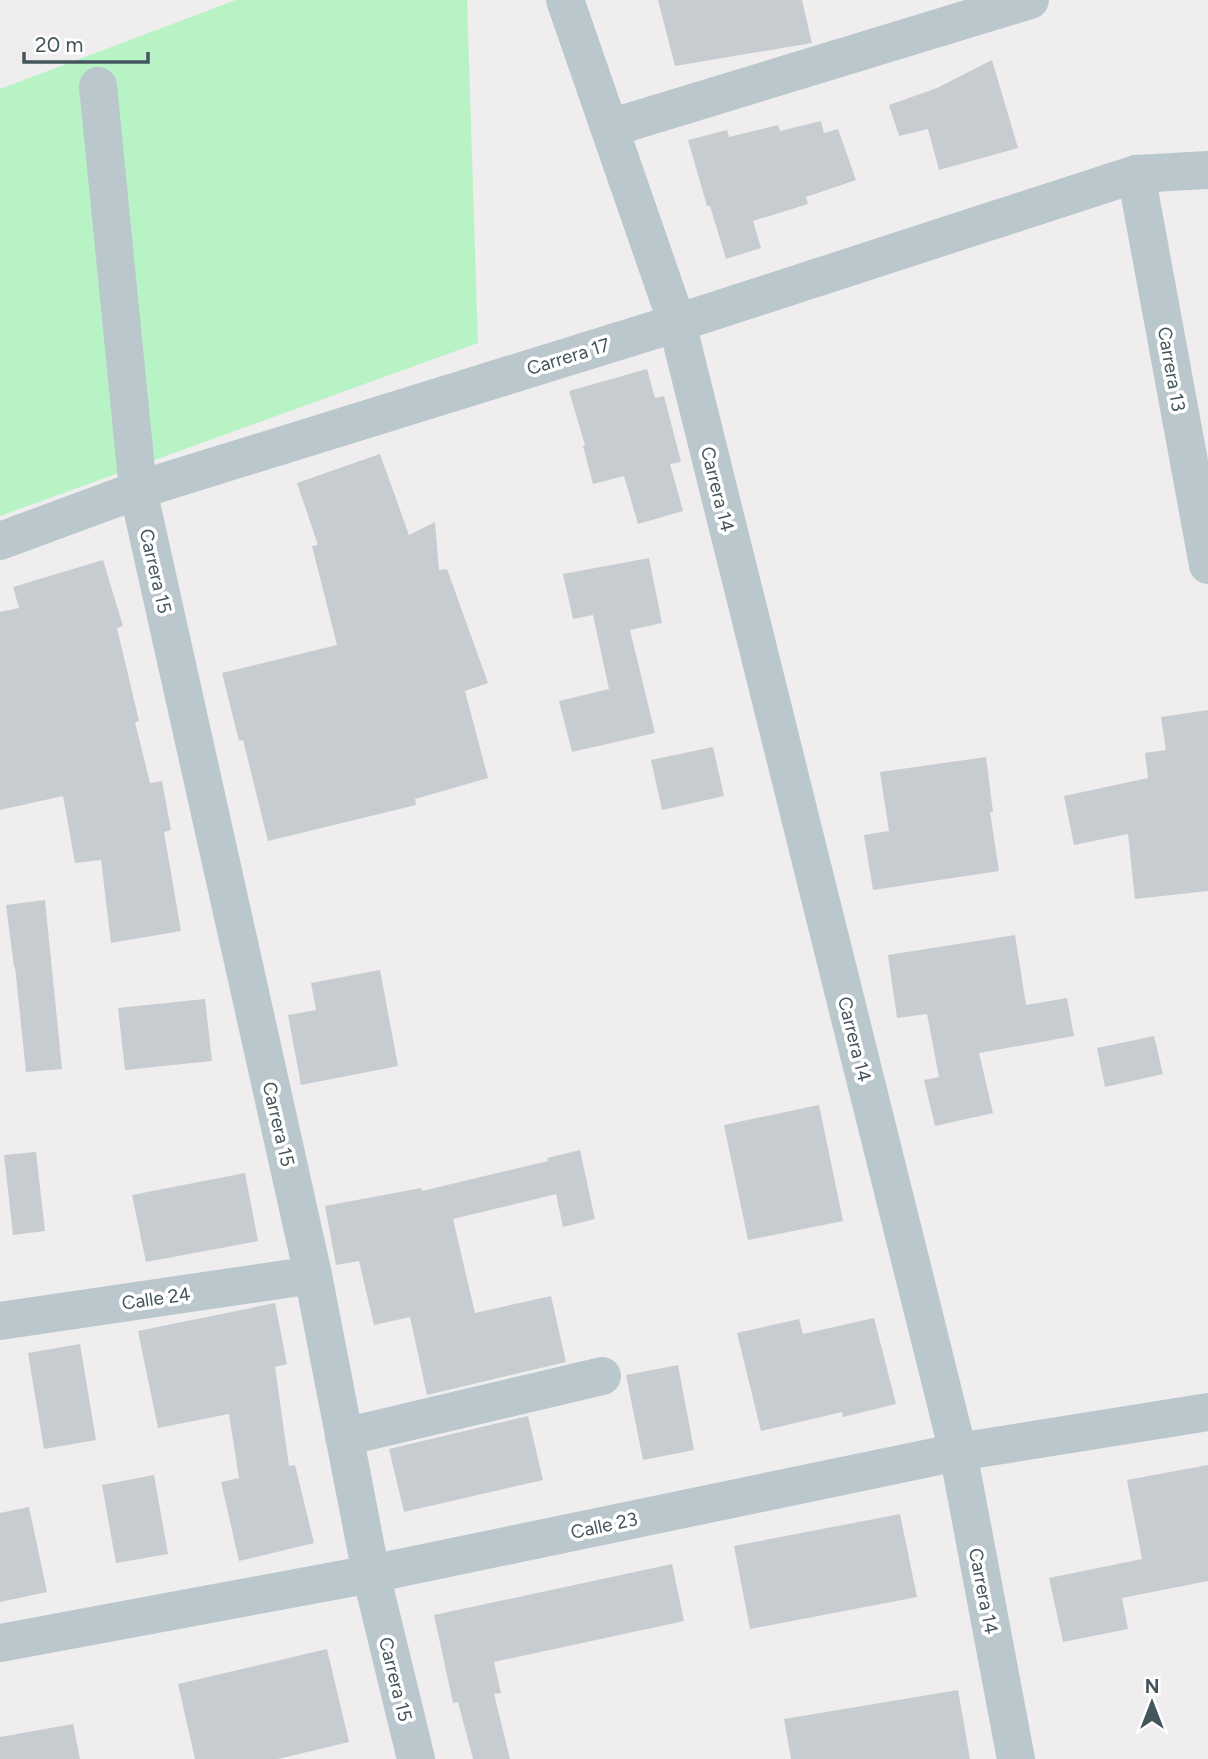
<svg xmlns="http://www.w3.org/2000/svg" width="1208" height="1759" font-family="Figtree,sans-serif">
<rect width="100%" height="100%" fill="#f0edee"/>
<path fill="#b7f3c4" d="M236,0h231l11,343 -478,173v-427z"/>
<g fill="#c7ccd1">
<path d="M658,0h144l10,43 -137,23z"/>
<path d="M992,60l26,88 -79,22 -11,-41 -29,7 -10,-31 48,-17z"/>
<path d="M821,121l3,12 14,-4 18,51 -50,17 2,7 -55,17 8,27 -35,11 -16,-53h-3l-19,-66 39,-10 2,7 49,-12 2,6z"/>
<path d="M647,369l8,29 9,-2 17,66 -11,2 13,47 -45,13 -14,-48 -31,8 -10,-38 2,-1 -16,-54z"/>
<path d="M380,454l29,81 26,-13 4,48 8,-1 41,114 -23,8 23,87 -73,21 1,6 -148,36 -25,-101 -4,1 -17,-68 115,-28 -25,-99 6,-1 -21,-62z"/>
<path d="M649,558l13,65 -32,7 25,103 -83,19 -13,-51 50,-12 -16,-74 -20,4 -10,-45z"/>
<path d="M103,560l20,66 -6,2 22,93 -4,1 15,61 12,-2 9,49 -7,2 17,99 -70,12 -10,-83 -26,3 -12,-67 -63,14v-198l19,-4 -6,-21z"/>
<path d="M1208,710v181l-73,8 -7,-65 -54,11 -10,-49 84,-18 -3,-25 21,-3 -5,-33z"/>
<path d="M713,747l11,49 -62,14 -11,-50z"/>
<path d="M986,757l7,55h-3l9,59 -126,19 -9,-55 25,-4 -9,-59z"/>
<path d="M45,900l17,169 -36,3 -11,-105h-1l-8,-62z"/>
<path d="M1015,935l11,70 41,-7 7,38 -95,17 14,60 -58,13 -11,-46 15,-3 -12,-63 -30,4 -9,-63z"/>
<path d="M380,970l18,96 -97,19 -13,-70 28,-5 -5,-27z"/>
<path d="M205,999l7,62 -87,9 -7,-62z"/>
<path d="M1154,1036l9,38 -58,13 -8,-39z"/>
<path d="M819,1105l24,116 -95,19 -24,-115z"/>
<path d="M580,1150l15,69 -32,8 -7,-33 -103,25 22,94 76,-17 15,66 -139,33 -17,-78 -36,8 -15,-64 -23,4 -11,-59 96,-18 1,3 126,-30 -1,-3z"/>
<path d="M36,1152l9,79 -32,4 -9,-80z"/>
<path d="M245,1173l13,68 -112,21 -14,-67z"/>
<path d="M275,1303l12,61 -12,3 14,99 6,-1 19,78 -75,18 -18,-79 18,-4 -10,-64 -71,14 -20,-97z"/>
<path d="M874,1318l22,86 -53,13 -1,-5 -81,19 -24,-98 62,-14 4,15z"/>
<path d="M80,1344l16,96 -52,9 -16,-96z"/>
<path d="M678,1365l16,85 -51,10 -17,-85z"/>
<path d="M528,1416l15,64 -139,32 -15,-63z"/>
<path d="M1208,1465v116l-86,17 6,31 -65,13 -14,-64 93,-19 -15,-79z"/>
<path d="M154,1475l14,79 -52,9 -14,-78z"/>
<path d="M29,1507l18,85 -47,10v-89z"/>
<path d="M900,1514l17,83 -167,32 -16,-83z"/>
<path d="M672,1564l12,57 -190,41 7,31 -7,1 16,65h-37l-15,-57 -5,1 -19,-88z"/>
<path d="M327,1649l22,93 -71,17h-83l-17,-75z"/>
<path d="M958,1690l12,69h-179l-7,-40z"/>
<path d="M73,1724l7,35h-80v-22z"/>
</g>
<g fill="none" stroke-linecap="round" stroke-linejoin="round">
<g stroke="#bac8ce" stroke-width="38">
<path d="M565,0l112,323 281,1129 58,307"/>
<path d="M98,86l40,404 175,785 58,299 45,185"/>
<path d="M610,128l420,-128"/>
<path d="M1136,174l72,391"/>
<path d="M0,541l138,-51 539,-167 459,-149 72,-4"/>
<path d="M0,1321l313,-46"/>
<path d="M344,1437l258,-61"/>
<path d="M0,1643l371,-69 587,-122 250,-40"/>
</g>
</g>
<g text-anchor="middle" stroke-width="7" stroke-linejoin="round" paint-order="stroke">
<g font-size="19" fill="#44555d" stroke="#fff">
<text transform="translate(568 356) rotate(-17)" y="7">Carrera 17</text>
<text transform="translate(1172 369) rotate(80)" y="7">Carrera 13</text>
<text transform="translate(718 489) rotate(76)" y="7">Carrera 14</text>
<text transform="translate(156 571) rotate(77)" y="7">Carrera 15</text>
<text transform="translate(855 1039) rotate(76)" y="7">Carrera 14</text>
<text transform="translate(279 1124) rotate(77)" y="7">Carrera 15</text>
<text transform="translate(156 1298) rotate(-8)" y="7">Calle 24</text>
<text transform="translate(604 1525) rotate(-12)" y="7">Calle 23</text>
<text transform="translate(984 1591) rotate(79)" y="7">Carrera 14</text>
<text transform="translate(396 1679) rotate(76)" y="7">Carrera 15</text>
</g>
</g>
<g transform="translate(1152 1703)" stroke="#ffffff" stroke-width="5" paint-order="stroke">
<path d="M0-5L12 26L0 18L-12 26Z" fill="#44555d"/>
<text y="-10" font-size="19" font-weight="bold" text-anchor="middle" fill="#44555d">N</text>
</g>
<path d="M24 52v10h124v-10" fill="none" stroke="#44555d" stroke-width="3.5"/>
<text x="35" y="52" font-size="21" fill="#44555d" stroke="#ffffff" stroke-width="5" paint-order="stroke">20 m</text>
</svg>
